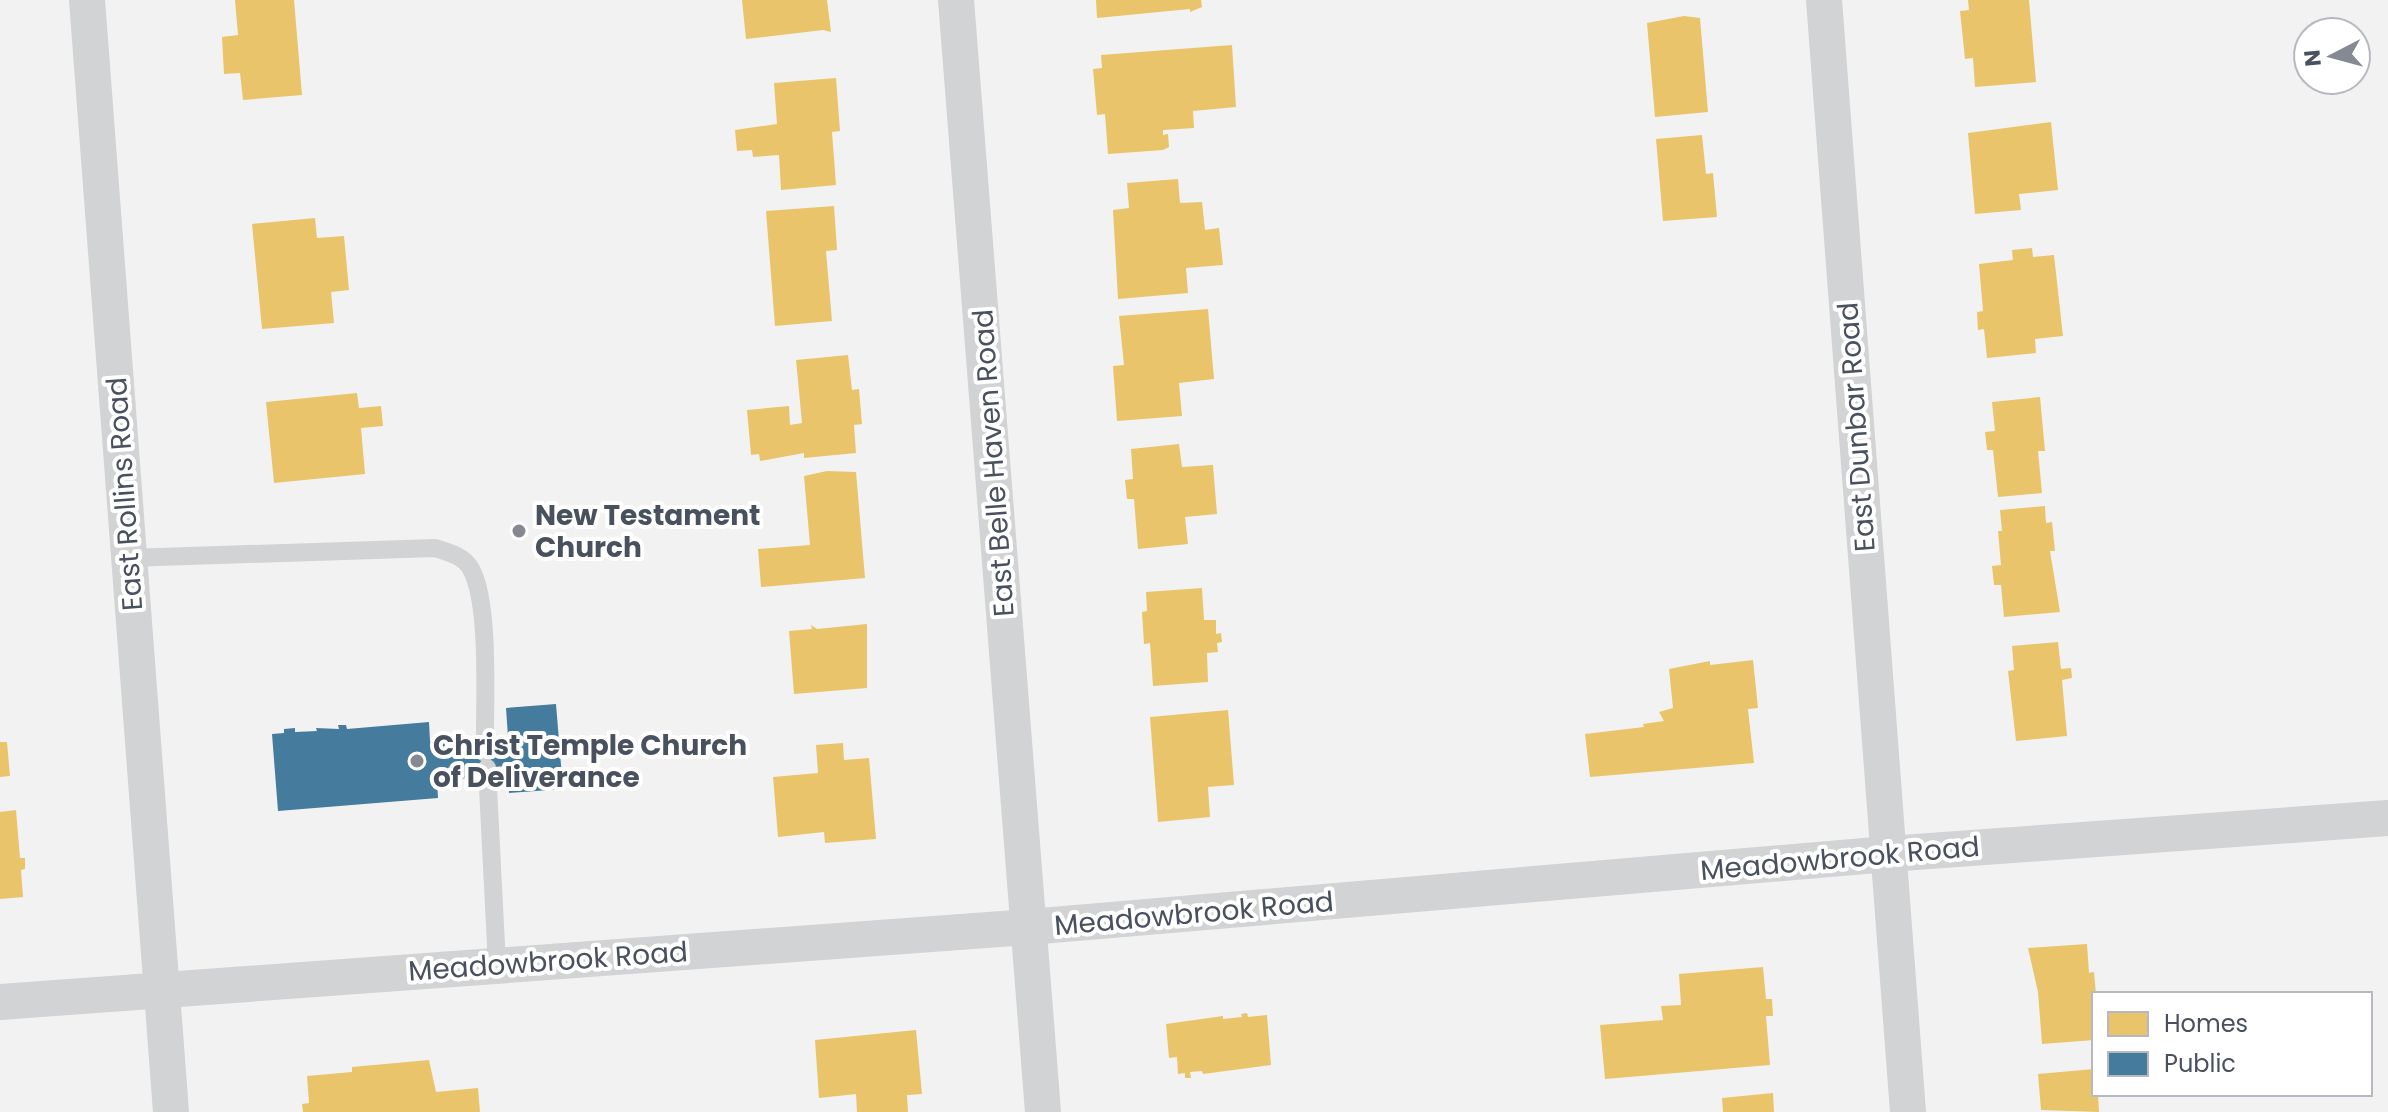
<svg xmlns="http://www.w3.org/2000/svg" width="2388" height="1112" font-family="Poppins,sans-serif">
<rect width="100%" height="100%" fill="#f3f2f2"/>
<g fill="#e9c46a">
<path d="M235,0h59l8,95 -59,5 -3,-27 -16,1 -2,-37 16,-2z"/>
<path d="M742,0h85l4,32 -8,-2 -77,9z"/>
<path d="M1096,0h105l1,7 -12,5v-3l-93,9z"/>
<path d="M1968,0h61l7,82 -61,5 -2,-29 -8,1 -5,-48 9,-1z"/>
<path d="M1684,16l16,2 8,94 -53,5 -8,-94z"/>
<path d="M1232,45l4,62 -43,4 1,17 -31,2v5l5,-1 1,13 -6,3 -55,4 -3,-40 -8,1 -4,-46 9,-1 -1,-13z"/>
<path d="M836,78l4,53 -8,1 4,53 -55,5 -2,-35 -26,2 -1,-7 -15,1 -2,-21 42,-6 -3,-41z"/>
<path d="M2051,122l7,68 -39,4 2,16 -46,4 -7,-81z"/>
<path d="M1702,135l4,39 7,-1 4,44 -54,4 -7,-82z"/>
<path d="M1178,179l2,24 22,-1 3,28 14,-2 4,37 -37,3 2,25 -70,6 -5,-89 16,-2 -2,-25z"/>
<path d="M834,206l3,44 -11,1 6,70 -57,5 -9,-115z"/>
<path d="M315,218l2,20 27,-2 5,54 -18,2 3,31 -72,6 -10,-105z"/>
<path d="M2032,248l1,9 21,-2 9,81 -28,3 1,14 -49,5 -3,-29 -6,1 -1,-18 6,-1 -4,-47 34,-4 -1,-10z"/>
<path d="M1208,309l6,70 -35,4 3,33 -65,5 -4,-55 11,-1 -5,-49z"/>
<path d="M848,355l4,35 7,-1 3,35 -8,1 2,28 -52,5v-5l-44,8 -1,-7 -8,1 -4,-45 42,-4 1,19 12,-2 -6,-63z"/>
<path d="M357,393l2,15 22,-2 2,20 -22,2 4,46 -91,9 -8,-81z"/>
<path d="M2040,397l5,54h-7l4,42 -44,4 -5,-47h-6l-2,-18 10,-1 -3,-29z"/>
<path d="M1179,444l3,23 31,-2 4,49 -32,3 3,27 -50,5 -4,-50h-7l-2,-19 8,-1 -2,-30z"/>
<path d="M827,471l29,1 9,106 -104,9 -3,-38 52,-4 -6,-69z"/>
<path d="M2045,506l1,17 6,-1 3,29h-5l10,61 -56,5 -3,-32h-7l-2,-19 9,-1 -3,-34h4l-2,-21z"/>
<path d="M1202,588l2,32h12v14l5,-1 1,9 -5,1 1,9 -11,1 1,29 -55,4 -3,-43 -6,1 -2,-32 5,-1 -1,-19z"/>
<path d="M867,624v64l-73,6 -5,-63 23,-2 -1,-4 6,4z"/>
<path d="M2058,642l3,27 10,-1 1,10 -10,2 5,56 -51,5 -8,-70 6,-1 -2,-24z"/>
<path d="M1753,660l5,48 -10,1 6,54 -164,14 -5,-43 59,-7 -1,-3 21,-3 -5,-9 14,-4 -4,-39 41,-8v4z"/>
<path d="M1228,710l6,75 -26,2 2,30 -52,5 -8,-105z"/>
<path d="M0,742h7l3,34 -10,1z"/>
<path d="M843,743l1,17 25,-2 7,81 -51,4 -1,-11 -46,5 -5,-60 45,-4 -2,-28z"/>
<path d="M16,810l4,48h5v11l-4,1 2,27 -23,2v-87z"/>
<path d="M2087,944l2,29 5,-1 2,22 -5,8 3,38 -52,4 -4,-52 -10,-44z"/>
<path d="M1763,967l3,32h6l1,17h-7l4,49 -165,14 -5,-54 63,-5 -2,-14 20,-1 -2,-31z"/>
<path d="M1247,1013l1,4 19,-2 4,50 -68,9 -1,-3 -12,1 1,6h-6v-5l-7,1 -1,-17 -8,1 -3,-34 57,-8v3l19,-2 -1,-3z"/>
<path d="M916,1030l6,64 -15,1 1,17h-51l-1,-18 -37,4 -4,-58z"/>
<path d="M429,1060l7,32 42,-4 2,24h-177l-1,-8 7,-1 -2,-27 45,-4v-5z"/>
<path d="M2094,1069v25h4l1,18 -58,-2 -3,-36z"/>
<path d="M1773,1093l1,19h-51l-1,-14z"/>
</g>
<path fill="#457b9d" d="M556,704l7,85 -54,4 -2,-27 -41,3 1,9 -30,3 1,17 -160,13 -6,-77 12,-1v-4l11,-1v4l22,-1 -1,-3 23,1 -1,-4h8l1,4 82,-7 1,19 29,-3 1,17 49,-4 -3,-43z"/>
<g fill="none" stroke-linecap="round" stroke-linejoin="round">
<g stroke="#d1d3d5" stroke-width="18">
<path d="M128,558l307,-10c13,4 29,8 36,21 20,36 13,140 14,184"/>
<path d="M487,768l10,197"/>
</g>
<g stroke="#d1d3d5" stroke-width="36">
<path d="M87,0l84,1112"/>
<path d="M956,0l87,1112"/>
<path d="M1824,0l84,1112"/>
<path d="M0,1002l1029,-75 859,-73 500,-36"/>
</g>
</g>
<g fill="#848992" stroke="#fff" stroke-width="3">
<circle cx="519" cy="531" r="8"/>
<circle cx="417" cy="761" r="8"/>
</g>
<g text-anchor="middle" stroke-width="8" stroke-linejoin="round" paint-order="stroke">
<g font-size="28" fill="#49515f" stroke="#fff">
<text transform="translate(1856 427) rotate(-94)" y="10">East Dunbar Road</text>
<text transform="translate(993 463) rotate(-94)" y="10">East Belle Haven Road</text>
<text transform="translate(124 494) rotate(-94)" y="10">East Rollins Road</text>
<text transform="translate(1840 858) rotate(-5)" y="10">Meadowbrook Road</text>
<text transform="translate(1194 913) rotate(-5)" y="10">Meadowbrook Road</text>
<text transform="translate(548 961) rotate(-4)" y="10">Meadowbrook Road</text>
</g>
<g font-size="28" font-weight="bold" fill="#49515f" stroke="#fff" text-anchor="start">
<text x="535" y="525">New Testament<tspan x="535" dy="32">Church</tspan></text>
<text x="433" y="755">Christ Temple Church<tspan x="433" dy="32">of Deliverance</tspan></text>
</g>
</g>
<rect x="2092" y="992" width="280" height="104" fill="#ffffff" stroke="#b6b9bf" stroke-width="2"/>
<rect x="2108" y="1012" width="40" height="24" fill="#e9c46a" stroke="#b6b9bf" stroke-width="2"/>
<text x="2164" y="1032" font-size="24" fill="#49515f">Homes</text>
<rect x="2108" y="1052" width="40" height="24" fill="#457b9d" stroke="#b6b9bf" stroke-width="2"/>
<text x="2164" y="1072" font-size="24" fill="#49515f">Public</text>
<g transform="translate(2332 56) rotate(264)"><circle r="38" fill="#ffffff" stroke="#b6b9bf" stroke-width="2"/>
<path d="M0-6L14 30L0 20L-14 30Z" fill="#848992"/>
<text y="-12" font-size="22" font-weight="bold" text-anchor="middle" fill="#49515f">N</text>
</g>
</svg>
